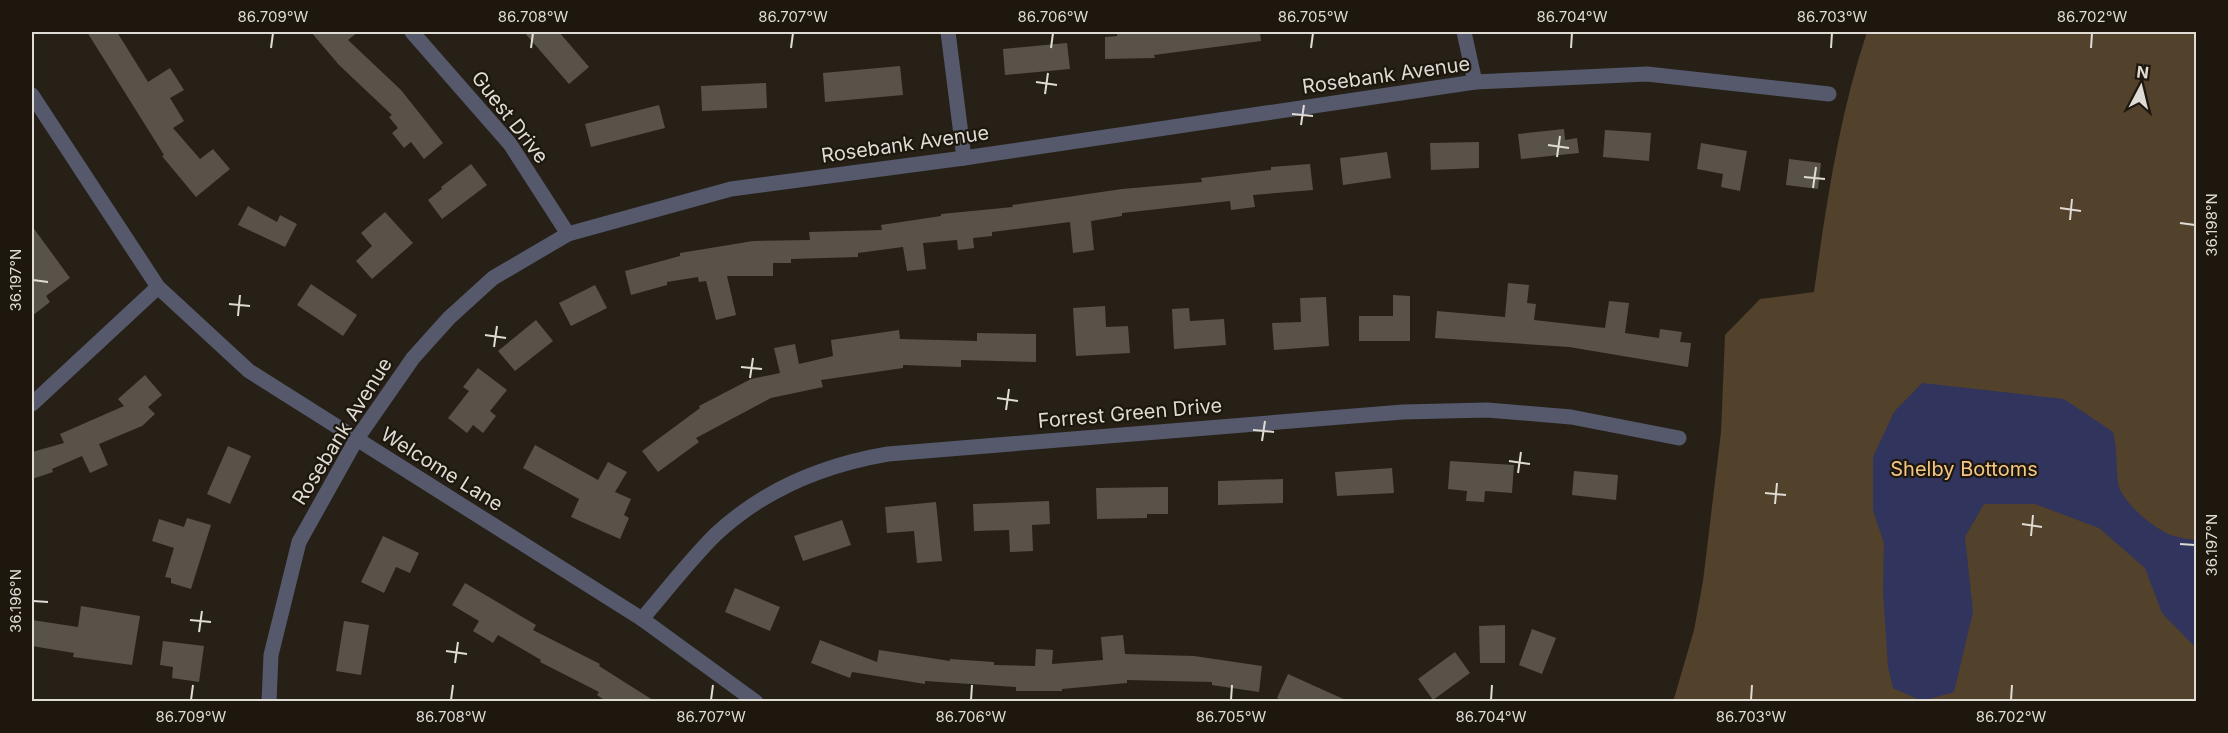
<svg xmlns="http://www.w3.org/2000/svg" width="2228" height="733" font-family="Inter,sans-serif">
<rect width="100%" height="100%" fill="#262017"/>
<path fill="#52412b" d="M1867,32h329v669l-523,1 21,-72 9,-49 18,-149 4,-97 35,-36 54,-7c12,-87 25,-176 53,-260z"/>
<path fill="#31345c" d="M1922,383l142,16 49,33c4,17 3,33 5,51 3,19 38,48 56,53 7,2 15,3 22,4v108l-34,-35 -17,-45 -46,-40 -64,-24h-51l-19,33 8,75 -19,80 -32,9 -29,-13 -5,-21 -5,-76 1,-48 -11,-33v-53l21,-45z"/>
<g fill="#595248">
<path d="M87,32h30l31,50 22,-14 14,22 -14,8 14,23 -11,7 27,31 13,-10 17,20 -34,28 -34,-41 2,-1z"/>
<path d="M311,32h47l-10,8 53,50 42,53 -19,16 -13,-17 -7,6 -12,-15 6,-5 -9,-11 3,-2 -53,-50z"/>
<path d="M524,32h35l30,35 -20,17z"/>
<path d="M1117,32h143l1,9 -107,14 1,3 -50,1v-22l12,-1z"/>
<path d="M1067,43l3,26 -65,6 -2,-26z"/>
<path d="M900,66l3,29 -78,7 -2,-29z"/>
<path d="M766,83l1,25 -65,3 -1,-25z"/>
<path d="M659,105l6,23 -74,19 -6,-23z"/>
<path d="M1564,129l1,11 12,-2 2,15 -58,6 -3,-25z"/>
<path d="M1605,130l46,3 -2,28 -46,-4z"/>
<path d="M1479,142v26l-48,2 -1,-27z"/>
<path d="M1701,143l46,8 -7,40 -19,-4 2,-13 -26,-5z"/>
<path d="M1387,152l4,26 -48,7 -3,-27z"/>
<path d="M1789,159l32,4 -3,26 -32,-4z"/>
<path d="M471,164l16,21 -45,34 -14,-19 14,-11 -1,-2z"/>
<path d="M1310,164l3,26 -60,5 2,12 -24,3 -1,-9 -108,12v3l-31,5 3,29 -21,3 -3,-31 -78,10v4l-19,2 1,10 -16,2 -1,-10 -34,3 3,26 -19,2 -4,-24 -45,6v4l-67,2v4h-18v13h-46l9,39 -20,5 -10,-39 -7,1 -1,-5 -31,5v3l-36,10 -6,-24 55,-15v-3l73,-12 57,-1 -1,-8 73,-2 -1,-5 60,-9v-2l72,-7 -1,-2 110,-16 80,-7 -1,-4 70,-8v-3z"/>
<path d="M248,206l29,16 3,-7 17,9 -12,23 -47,-22z"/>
<path d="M385,212l28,31 -41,36 -16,-18 16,-15 -11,-13z"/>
<path d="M32,226l38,52 -24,18 4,6 -18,14z"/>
<path d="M1508,283l21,2 -2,18 9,1 -2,16 71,8 4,-27 20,2 -4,30 34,5 1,-9 22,3 -2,10 11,1 -3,24 -119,-20 -134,-9 2,-27 68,6z"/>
<path d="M311,284l46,31 -14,21 -46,-31z"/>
<path d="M595,285l12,23 -36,18 -12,-23z"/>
<path d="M1393,295l17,1v45h-51v-25h34z"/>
<path d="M1326,297l3,49 -55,4 -2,-27 29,-1 -1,-24z"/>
<path d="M1105,306l1,21 22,-1 2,27 -54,3 -3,-48z"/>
<path d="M1189,308l1,13 34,-2 2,26 -52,4 -2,-40z"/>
<path d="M536,320l17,21 -38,30 -17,-20z"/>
<path d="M899,330l1,9 77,2v-8l59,1v28l-75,-2v7l-58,-2v3l-82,12 2,7 -52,11 -75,40 3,4 -41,30 -16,-21 58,-43 -1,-2 52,-27 29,-6 -6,-25 21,-4 4,20 34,-8 -2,-16z"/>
<path d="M478,368l29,22 -17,21 6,5 -13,17 -10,-8 -6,8 -19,-15 21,-27 -6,-4z"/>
<path d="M145,375l17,20 -14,12 7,7 -13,12 -43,18 9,21 -18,8 -8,-17 -30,13 1,3 -21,7v-27l32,-9 -4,-9 64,-28 -6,-7z"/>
<path d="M535,445l63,35 10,-18 19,10 -12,20 16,7 -7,16 5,3 -9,21 -49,-22 8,-18 -56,-31z"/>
<path d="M228,446l23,10 -21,48 -23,-10z"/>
<path d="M1450,461l64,4 -2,28 -27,-2 -1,11 -18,-1 1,-10 -19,-2z"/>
<path d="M1392,468l2,25 -57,3 -2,-24z"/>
<path d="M1574,471l44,4 -2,25 -44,-5z"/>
<path d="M1283,479v24l-65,2v-24z"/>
<path d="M1168,487v27h-21v4l-50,1 -1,-31z"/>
<path d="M1049,501l1,23 -18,1 1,26 -23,1 -1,-22 -35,1 -1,-27z"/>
<path d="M936,502l6,59 -25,2 -3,-32 -27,2 -2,-26z"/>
<path d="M187,518l24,7 -20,64 -20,-6v-5l-6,-1 9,-29 -22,-7 7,-22 25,8z"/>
<path d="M842,520l9,25 -48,16 -9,-25z"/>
<path d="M383,536l36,17 -9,20 -14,-6 -12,26 -23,-11z"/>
<path d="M465,583l71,42 -3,5 67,34 -1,2 57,36h-49l-10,-7 2,-3 -59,-30 1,-2 -43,-25 -5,8 -20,-12 6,-10 -27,-16z"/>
<path d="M735,588l45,19 -10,24 -45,-19z"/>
<path d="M81,606l59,10 -8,49 -59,-8 1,-4 -42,-7v-26l46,7z"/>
<path d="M344,621l25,4 -8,50 -25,-4z"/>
<path d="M1505,625v38h-25l-1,-37z"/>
<path d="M1532,629l24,9 -14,36 -23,-9z"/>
<path d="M1123,635l2,19 69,2 68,10 -3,26 -47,-7v-3l-85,-2v3l-65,6v2h-46v-4l-91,-6v3l-73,-12 -2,6 -39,-15 9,-23 57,22 2,-12 71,11v-2l44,3v3l41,1 1,-17 17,1 -1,14 51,-4 -2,-23z"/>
<path d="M163,641l41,5 -5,36 -27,-4 1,-11 -13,-2z"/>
<path d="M1455,652l15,21 -37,27 -15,-21z"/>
<path d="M1288,674l62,28h-64l-9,-4z"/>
</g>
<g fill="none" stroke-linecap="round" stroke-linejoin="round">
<g stroke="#56596c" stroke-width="15">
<path d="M412,32l98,112 58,90"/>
<path d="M948,32l16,126"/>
<path d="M1464,32l11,50"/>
<path d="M32,95l126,192 91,84 393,248 114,83"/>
<path d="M32,404l126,-117"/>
<path d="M642,619c24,-28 47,-58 73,-84 49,-46 108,-70 173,-81l515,-42 84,-2 84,7 108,21"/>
<path d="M269,702l2,-47 28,-113 57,-102 57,-82 36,-40 44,-40 75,-44 163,-45 233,-31 511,-76 172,-8 182,20"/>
</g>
</g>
<path fill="none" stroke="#dfdbd5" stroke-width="2" d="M271,48l2,-15M531,48l2,-15M791,48l2,-15M1051,48l2,-15M1311,48l2,-15M1571,48l1,-15M1831,48l1,-15M2091,48l1,-15M1036,82l21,3M1045,94l3,-21M1292,114l21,2M1301,125l3,-20M1548,145l21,3M1557,157l3,-21M1804,177l21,2M1813,188l3,-21M2060,208l21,3M2070,220l2,-21M2180,223l15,2M33,280l15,2M229,304l21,2M238,316l2,-21M485,335l21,3M494,347l3,-21M741,367l21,2M750,378l3,-20M997,398l21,3M1006,410l3,-21M1253,430l21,2M1262,441l3,-20M1509,461l21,3M1518,473l3,-21M1765,493l21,2M1775,504l2,-21M2022,524l20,3M2031,536l2,-21M2180,544l15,1M33,601l15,1M190,620l21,2M199,632l3,-21M446,651l21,3M455,663l3,-21M191,700l2,-15M451,700l2,-15M711,700l2,-15M971,700l1,-15M1231,700l1,-15M1491,700l1,-15M1751,700l1,-15M2011,700l1,-15"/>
<g text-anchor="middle" stroke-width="4.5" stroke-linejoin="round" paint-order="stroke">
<g font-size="20" fill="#dfdbd5" stroke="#1d170e">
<text transform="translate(1386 75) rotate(-8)" y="7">Rosebank Avenue</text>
<text transform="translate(510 117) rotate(52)" y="7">Guest Drive</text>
<text transform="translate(905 144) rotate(-8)" y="7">Rosebank Avenue</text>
<text transform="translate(1130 413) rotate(-5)" y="7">Forrest Green Drive</text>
<text transform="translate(342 431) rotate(-58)" y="7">Rosebank Avenue</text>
<text transform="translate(442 469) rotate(32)" y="7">Welcome Lane</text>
</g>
<g font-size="20" fill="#f6c685" stroke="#1d170e">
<text x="1964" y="476">Shelby Bottoms</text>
</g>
</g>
<rect width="2228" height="733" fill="none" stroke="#1d170e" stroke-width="66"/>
<g transform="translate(2141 87) rotate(7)" stroke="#1d170e" stroke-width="4.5" paint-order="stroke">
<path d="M0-4.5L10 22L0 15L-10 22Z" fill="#dfdbd5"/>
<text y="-9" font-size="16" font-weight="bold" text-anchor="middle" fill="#dfdbd5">N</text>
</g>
<rect x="33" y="33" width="2162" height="667" fill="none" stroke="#dfdbd5" stroke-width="2"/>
<g font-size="15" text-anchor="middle" fill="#dfdbd5">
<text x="273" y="22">86.709°W</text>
<text x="533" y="22">86.708°W</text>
<text x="793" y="22">86.707°W</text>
<text x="1053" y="22">86.706°W</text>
<text x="1313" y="22">86.705°W</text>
<text x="1572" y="22">86.704°W</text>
<text x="1832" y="22">86.703°W</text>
<text x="2092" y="22">86.702°W</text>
<text transform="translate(2212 225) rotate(-90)" y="5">36.198°N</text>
<text transform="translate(16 280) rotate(-90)" y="5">36.197°N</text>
<text transform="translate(2212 545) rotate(-90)" y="5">36.197°N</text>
<text transform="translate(16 601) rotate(-90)" y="5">36.196°N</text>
<text x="191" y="722">86.709°W</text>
<text x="451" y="722">86.708°W</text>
<text x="711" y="722">86.707°W</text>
<text x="971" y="722">86.706°W</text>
<text x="1231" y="722">86.705°W</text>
<text x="1491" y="722">86.704°W</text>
<text x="1751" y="722">86.703°W</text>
<text x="2011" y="722">86.702°W</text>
</g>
</svg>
